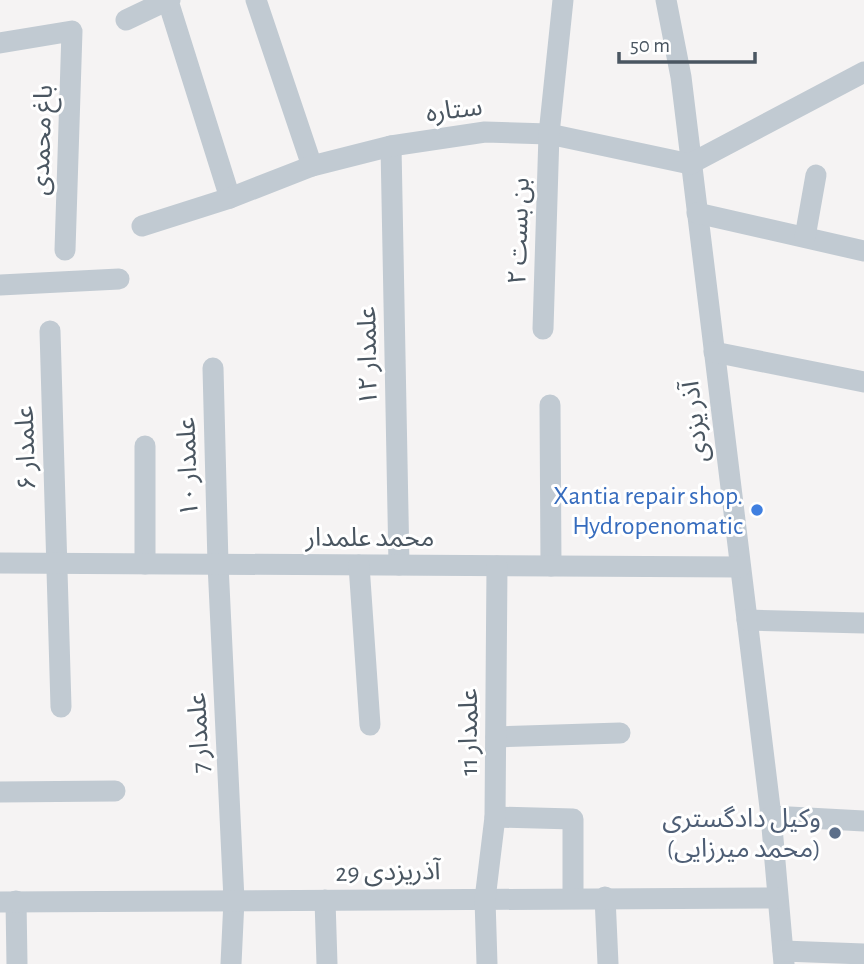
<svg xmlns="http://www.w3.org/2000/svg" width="864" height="964" font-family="'Alegreya Sans','Noto Sans Arabic',sans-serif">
<rect width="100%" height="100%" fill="#f5f3f3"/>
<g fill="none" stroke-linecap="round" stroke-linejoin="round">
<g stroke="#c1cad2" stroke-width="21">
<path d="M170,0l-2,1 62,197"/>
<path d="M256,0l56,166"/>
<path d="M666,0l15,77 90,739 13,148"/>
<path d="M126,20l42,-20"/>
<path d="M0,43l72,-12 -7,219"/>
<path d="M391,146l8,419"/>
<path d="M697,213l167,38"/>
<path d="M142,226l88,-28 82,-32 79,-20 94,-14 64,2 141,30 174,-92"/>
<path d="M805,237l11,-62"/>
<path d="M0,285l119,-6"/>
<path d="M543,329l6,-195 14,-134"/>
<path d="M50,331l11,376"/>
<path d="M714,352l150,30"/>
<path d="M213,368l5,196 16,336 -3,64"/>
<path d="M550,405l1,161"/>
<path d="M145,446v118"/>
<path d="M0,563l740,4"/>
<path d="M359,565l11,160"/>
<path d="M747,620l117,3"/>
<path d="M496,737l124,-4"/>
<path d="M0,792l115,-1"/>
<path d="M771,816l93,5"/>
<path d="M495,817l78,2v79"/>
<path d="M605,897l3,67"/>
<path d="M325,900l2,64"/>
<path d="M16,901l1,63"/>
<path d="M0,902l777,-4"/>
<path d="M783,951l81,3"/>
<path d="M487,964l-2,-65 10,-82 2,-251"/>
</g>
</g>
<circle fill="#3f7fe0" stroke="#fff" stroke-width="2.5" cx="757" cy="510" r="7"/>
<circle fill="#5c6f8a" stroke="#fff" stroke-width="2.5" cx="835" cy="833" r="7"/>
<g text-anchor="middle" stroke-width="6" stroke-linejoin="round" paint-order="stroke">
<g font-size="26" fill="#4a5661" stroke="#fff">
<text transform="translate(454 109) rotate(-7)" y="9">ستاره</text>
<text transform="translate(41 140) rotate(-88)" y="9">باغ محمدی</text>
<text transform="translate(518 231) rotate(-88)" y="9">بن بست ۲</text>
<text transform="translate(367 356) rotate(-91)" y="9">علمدار ۱۲</text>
<text transform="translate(694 422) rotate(-97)" y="9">آذر یزدی</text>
<text transform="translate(25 448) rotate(-92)" y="9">علمدار ۶</text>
<text transform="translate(187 467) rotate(-92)" y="9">علمدار ۱۰</text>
<text x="370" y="546">محمد علمدار</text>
<text transform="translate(468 732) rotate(-90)" y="9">علمدار 11</text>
<text transform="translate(198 733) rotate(-93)" y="9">علمدار 7</text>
<text transform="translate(388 871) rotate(-1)" y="9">آذریزدی 29</text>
</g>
<g font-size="26" fill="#366cbe" stroke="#fff" text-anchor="end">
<text x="743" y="504">Xantia repair shop.<tspan x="743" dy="30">Hydropenomatic</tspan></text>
</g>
<g font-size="26" fill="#4e5e75" stroke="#fff" text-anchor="end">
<text x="821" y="827">وکیل دادگستری<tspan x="821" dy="30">(محمد میرزایی)</tspan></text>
</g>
</g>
<path d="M619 52v10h136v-10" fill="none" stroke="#4a5661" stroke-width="3.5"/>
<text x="630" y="52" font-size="21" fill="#4a5661" stroke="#ffffff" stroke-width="5" paint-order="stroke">50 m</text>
</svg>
